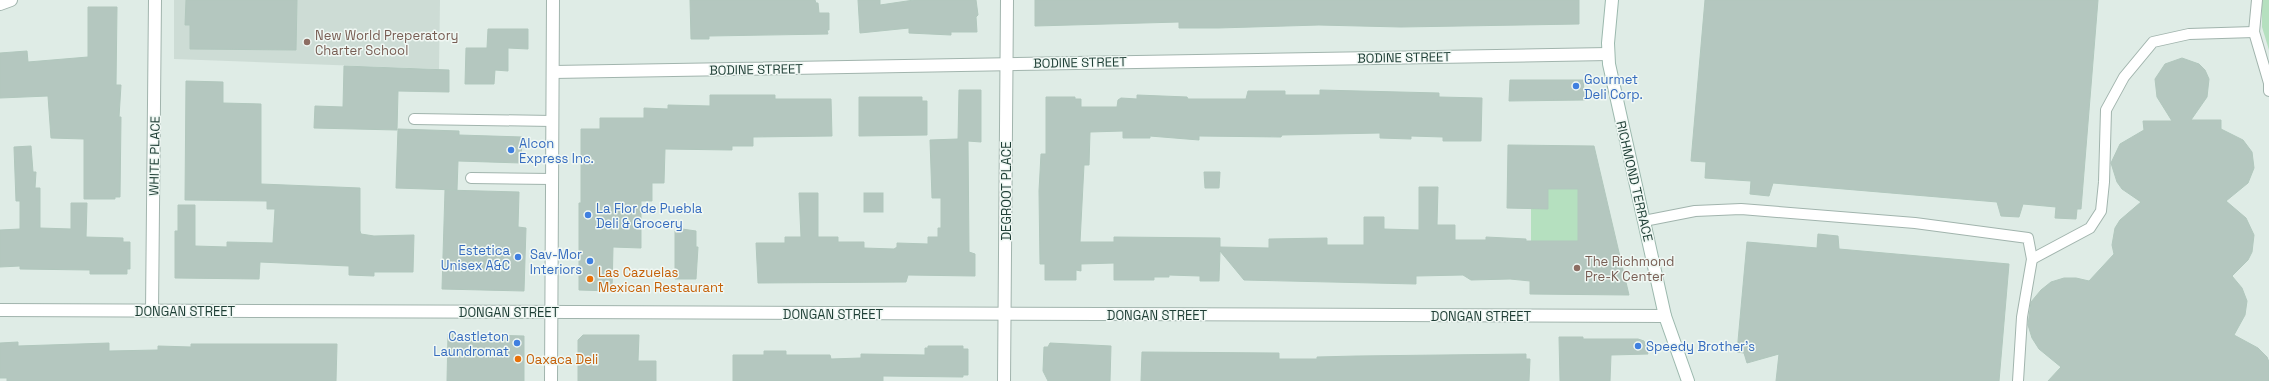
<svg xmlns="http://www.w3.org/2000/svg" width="2269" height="381" font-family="'Space Grotesk',sans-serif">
<rect width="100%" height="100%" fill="#dfece6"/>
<path fill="#cddcd5" d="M174,0h266l-1,69 -265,-10z"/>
<g fill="#b5e0bf">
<path d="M2262,0h7v50l-7,-23z"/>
<path d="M1548,189h30v52h-47v-32z"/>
</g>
<g fill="#b4c7bf" stroke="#b1c7bd">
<path d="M186,0h111l-1,50 -106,-1v-24h-5z"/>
<path d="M690,0h125l1,3h2l1,10h10v17h-2l1,4 -119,2v3h-18z"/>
<path d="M858,0h22v5l34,-5h62l2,15 -2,2 1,15h-26v3l-42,-2v-5l-49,5z"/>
<path d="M1035,0h544v24l-178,3 -82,-2 -101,3h-39v-6l-144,4z"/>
<path d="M1705,0h393l-17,209h-4l-1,10 -21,-1 1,-11 -33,-3 -4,13 -18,-1 -4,-14 -224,-19 -4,13 -19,-2 1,-13 -46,-3 1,-16 -15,-1z"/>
<path d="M88,7h29l-1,78h5l-2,32h2l-1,80h-5v2h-31v-60l-33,-1 -3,-42 -48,2v-45l27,-2 1,11 60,-5z"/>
<path d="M488,29h40v20l-20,-1v23l-13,-1 -1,14h-29l1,-36h21z"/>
<path d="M2182,58l17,6 6,6 4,9 -2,18 -16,23h30v9l22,11 9,12 2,16 -6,15 -22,18 20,17 8,17 -2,17 -4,8 -16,16 10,12 5,13 -2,14 -11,20 24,13 9,9 2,5v19h-221l13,-14 -22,-18 -7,-11 -4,-13 3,-23 10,-12 10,-8 13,-4h12l13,3 25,-27 -2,-9 3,-17 5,-8 21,-18 -19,-13 -5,-7 -6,-19 9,-19 24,-14 -1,-9h29l-15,-24 -2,-18 10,-15z"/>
<path d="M344,66l105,4v22l-51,-1 -1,39 -83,-2 1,-22 28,1z"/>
<path d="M1510,80h73l2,20 -76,1z"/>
<path d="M186,81l37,1v21l38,1v80l99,4v43l1,3 13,2 40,-1 -1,37h-39v4l-25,-1v-9l-89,-4 -1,17 -84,-1v-47h3v-26h17v41l32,1v-5l46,1 2,-34h-8v-8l-82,-1z"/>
<path d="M959,90h22v52l-13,-1 1,111 6,2v22l-67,-1 -2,7 -148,1 -2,-40h29v-6h16l-2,-44h19v44h20v5h26v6l30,1 3,-2v-4l31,1v-7h10v-9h3v-30h-9l-2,-58 28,-1z"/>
<path d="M1320,90l119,3v4l43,1 -1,43h-38v-4l-32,-1v3l-31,-1v-5l-98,2 -1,2 -82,-1v4l-49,-4v2h-27v-7l-33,1 -1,33h-5l-4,77h34v-5l106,1v9l49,1v-9l58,-1v7h37v-28h20v12l35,1v-43h19l-1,38h18v15h31v-3l40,2v2h52v-52h-30v20l-41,-1 1,-63 86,1 35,149 -99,-1v-13l-20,-2 -39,1 -8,-5 -47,1v8l-172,-4 -24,-29 -1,30h-19v-5l-31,-1v2h-15v3h-40v-17l-33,1v7l-5,-1v10h-31v-16h-5l-1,-73 2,-37h5v-57h29v2h6v8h36l1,-7 3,-2 16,1v-4l50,2 1,2h58l2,-8h37v4h35z"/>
<path d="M710,95h65v4h56l1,37 -79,1v9h-21v4l-67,-1 -1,34h-12v18h-11v47l-28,-1 -1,44 -33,-1v-87h2v-74h19v-11h44v-10l24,1v-4l42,1z"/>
<path d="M859,97h63v4h5v34l-68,1z"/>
<path d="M398,129l61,2v4l63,2 -1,26 -63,-2 -1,29 -61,-2z"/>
<path d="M31,146l2,26h3l-1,16h5v40l31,1v-26h16l-1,34 37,1v4h7v27h-3v5h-37v-4l-70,-1v-3l-20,1v-37l20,-1v-28h-4l-2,-54z"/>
<path d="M1204,172h16l-1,16h-14z"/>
<path d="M445,190l74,2 -1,35 8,1 -2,63 -82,-2z"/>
<rect x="864" y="193" width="19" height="19"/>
<path d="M682,229l14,2v16h2l-2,32h-21v-48z"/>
<path d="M1818,234l20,2 1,13 170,15 -10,117h-223l3,-27 -32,9 -3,-10 -7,-1 10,-110 70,6z"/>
<path d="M448,334l76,2v45h-77z"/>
<path d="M583,335h56l-1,26h18v20h-78v-41z"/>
<path d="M1559,337h24v2h55l6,2 4,13 -37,1 -1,26h-50z"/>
<path d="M18,342v4l91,-3v8l49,-1v-4l33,1v-3h146l-1,37h-329v-3h-7v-35z"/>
<path d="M1050,343l61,3 -1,35h-62l-5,-10 1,-24h4z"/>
<path d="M928,346h35v3h5v26h-5v2l-80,-1v5h-150v-26h31v-4h22v4h44l1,4 30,-1v-4l64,1v-7h3z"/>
<path d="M1142,352l137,1v6h38v-2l40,-1 169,-2v5h4l-1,22h-388z"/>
</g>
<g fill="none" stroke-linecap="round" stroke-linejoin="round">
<defs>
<g id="service">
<path d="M2257,0l-3,32 15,51v8"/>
<path d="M414,119l138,2"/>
<path d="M471,178l81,1"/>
<path d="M1644,221l51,-10 46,-2 174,14 113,15 4,21 -10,58 -4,64"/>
<path d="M2032,259l58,-31 11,-17 3,-29 2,-72 18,-33 29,-35 36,-8 65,-2"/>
</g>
<g id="minor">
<path d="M553,72l1055,-18"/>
<path d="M0,310l1665,6"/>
<path d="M152,311l3,-311"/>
<path d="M1004,381l3,-381"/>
</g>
<g id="tertiary">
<path d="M0,4l11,-4"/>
<path d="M551,381l2,-381"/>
</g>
<path id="secondary" d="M1612,0l-4,43 1,21 56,252 23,65"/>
</defs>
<use href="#service" stroke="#a1b4ad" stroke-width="12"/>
<use href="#minor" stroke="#a1b4ad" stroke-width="14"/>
<use href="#tertiary" stroke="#a1b4ad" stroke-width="14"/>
<use href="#secondary" stroke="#9cb9ae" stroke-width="14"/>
<use href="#service" stroke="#fff" stroke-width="10"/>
<use href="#minor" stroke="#fff" stroke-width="12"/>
<use href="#tertiary" stroke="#fff" stroke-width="12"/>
<use href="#secondary" stroke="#fff" stroke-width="12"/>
</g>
<g fill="#8d6e63" stroke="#f0f8f4" stroke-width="1.5">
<circle cx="307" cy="42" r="4"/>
<circle cx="1577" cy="268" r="4"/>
</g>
<g fill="#3f7fe0" stroke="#f0f8f4" stroke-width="1.5">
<circle cx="1576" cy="86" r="4"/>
<circle cx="511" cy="150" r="4"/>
<circle cx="588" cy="215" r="4"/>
<circle cx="518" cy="257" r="4"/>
<circle cx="590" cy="261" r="4"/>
<circle cx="517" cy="343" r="4"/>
<circle cx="1638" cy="346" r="4"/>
</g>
<g fill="#e8710a" stroke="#f0f8f4" stroke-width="1.5">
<circle cx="590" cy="279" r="4"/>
<circle cx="518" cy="359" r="4"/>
</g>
<g text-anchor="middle" stroke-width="3" stroke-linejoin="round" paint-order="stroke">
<g font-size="13" fill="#785e54" stroke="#f0f8f4" text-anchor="start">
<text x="315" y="40">New World Preperatory<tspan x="315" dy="15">Charter School</tspan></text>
<text x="1585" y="266">The Richmond<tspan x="1585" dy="15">Pre-K Center</tspan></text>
</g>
<g font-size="13" fill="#1e3e35" stroke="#f0f8f4">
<text transform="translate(1404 57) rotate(-1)" y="5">BODINE STREET</text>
<text transform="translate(1080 62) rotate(-1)" y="5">BODINE STREET</text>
<text transform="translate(756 69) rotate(-1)" y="5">BODINE STREET</text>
<text transform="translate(154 156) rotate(-89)" y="5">WHITE PLACE</text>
<text transform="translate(1635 181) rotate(77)" y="5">RICHMOND TERRACE</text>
<text transform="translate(1006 191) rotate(-90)" y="5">DEGROOT PLACE</text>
<text x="185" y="316">DONGAN STREET</text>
<text x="509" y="317">DONGAN STREET</text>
<text x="833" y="319">DONGAN STREET</text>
<text x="1157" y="320">DONGAN STREET</text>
<text x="1481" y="321">DONGAN STREET</text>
</g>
<g font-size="13" fill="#366cbe" stroke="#f0f8f4" text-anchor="start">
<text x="1584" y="84">Gourmet<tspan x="1584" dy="15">Deli Corp.</tspan></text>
<text x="519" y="148">Alcon<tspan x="519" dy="15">Express Inc.</tspan></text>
<text x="596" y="213">La Flor de Puebla<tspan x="596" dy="15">Deli &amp; Grocery</tspan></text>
<text x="510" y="255" text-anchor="end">Estetica<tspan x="510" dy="15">Unisex A&amp;C</tspan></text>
<text x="582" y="259" text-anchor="end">Sav-Mor<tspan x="582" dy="15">Interiors</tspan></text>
<text x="509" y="341" text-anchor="end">Castleton<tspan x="509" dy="15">Laundromat</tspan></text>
<text x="1646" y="351">Speedy Brother's</text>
</g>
<g font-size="13" fill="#c56008" stroke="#f0f8f4" text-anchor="start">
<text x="598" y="277">Las Cazuelas<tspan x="598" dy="15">Mexican Restaurant</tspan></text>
<text x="526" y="364">Oaxaca Deli</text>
</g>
</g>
</svg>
